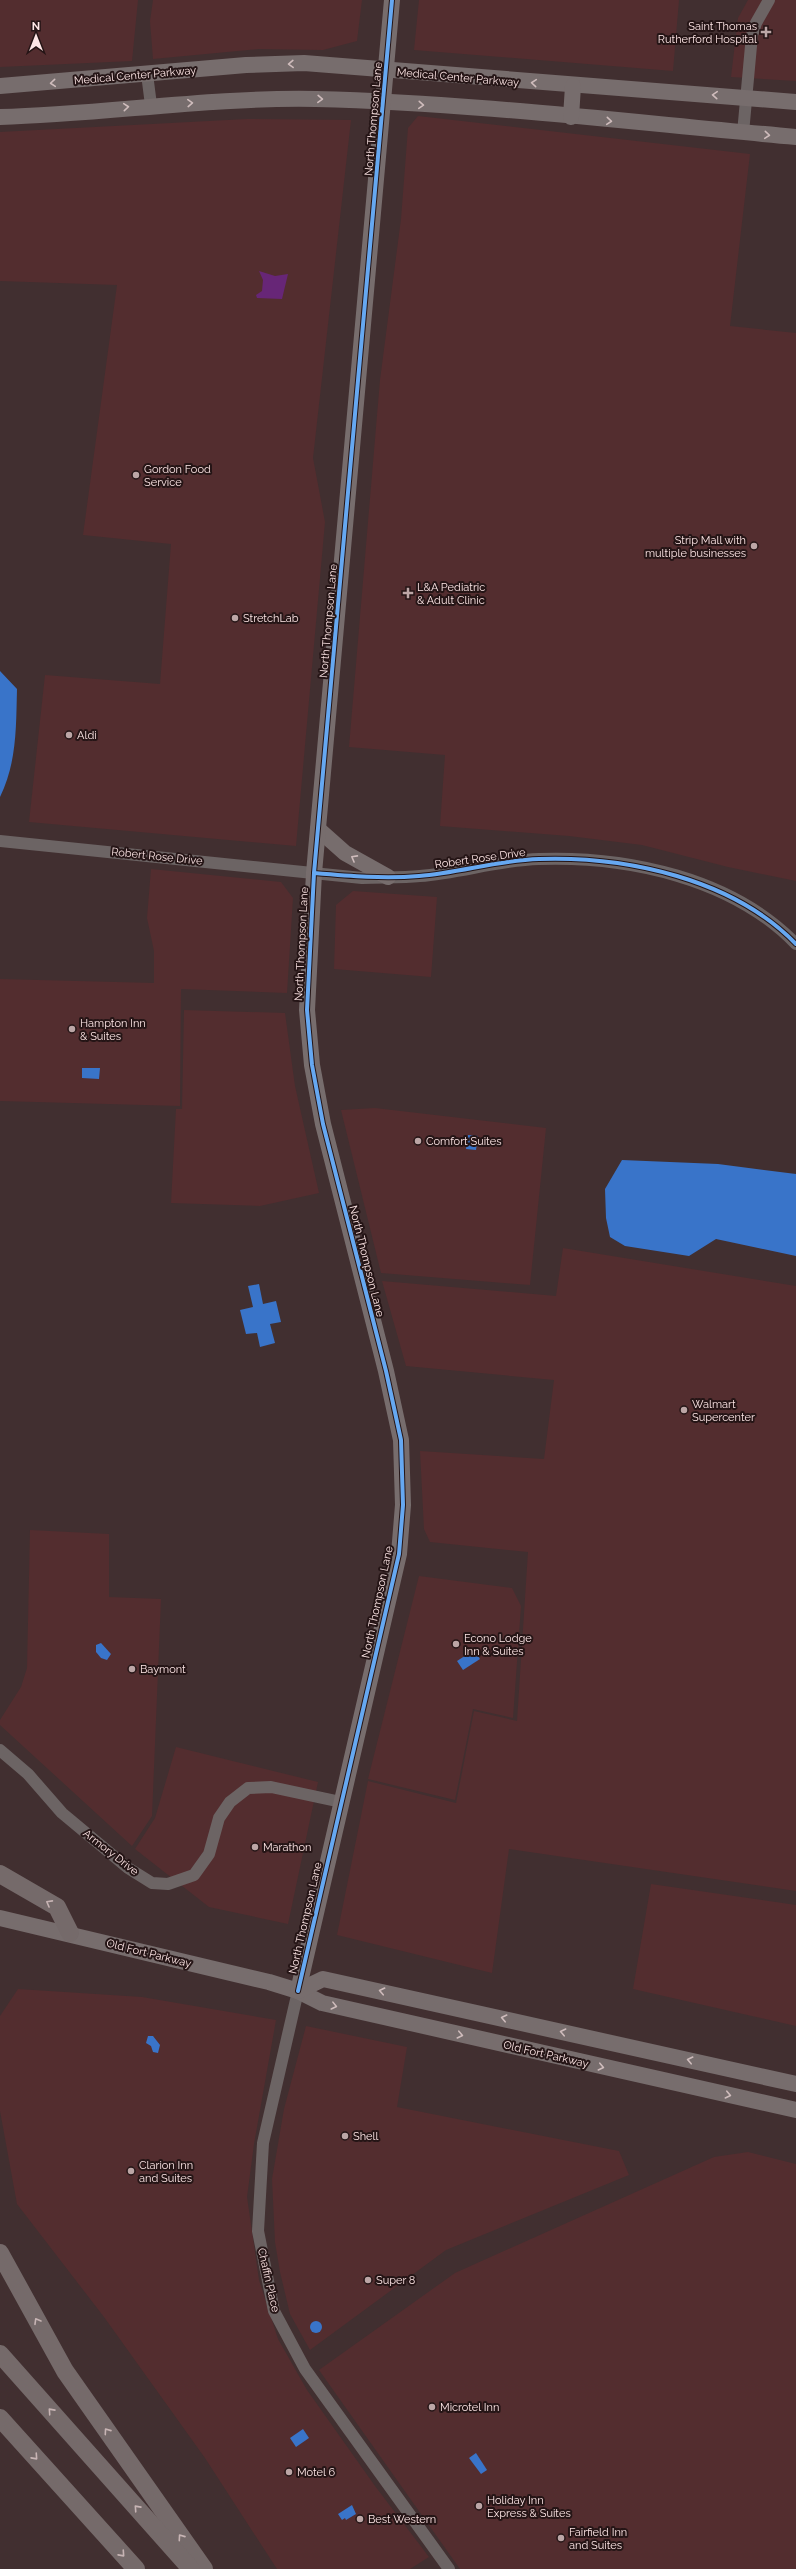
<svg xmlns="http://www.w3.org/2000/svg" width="796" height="2569" font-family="Raleway,sans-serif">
<rect width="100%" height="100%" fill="#412f30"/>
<g fill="#532d2f">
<path d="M0,0h138l-6,61 -132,6z"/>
<path d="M153,0h209l-5,41 -34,9 -64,-1 -106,10 -3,-38z"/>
<path d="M419,0h260l-6,71 -259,-21z"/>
<path d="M748,0h48v81l-65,-4 7,-59z"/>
<path d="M418,116l332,38 -20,172 66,7v548l-68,-14 -86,-22 -73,-9 -129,-10 5,-71 -96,-8 31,-367 21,-161 7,-91z"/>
<path d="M247,119l104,1 -38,338 12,64 -29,324 -267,-24 16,-147 115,9 11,-140 -88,-9 34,-250 -117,-4v-149z"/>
<path d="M151,869l130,13 12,16 -6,95 -106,-4 -1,117 -180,-5v-122l154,4v-32l-7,-33z"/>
<path d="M353,891l84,6 -6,80 -97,-8 2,-64z"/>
<path d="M184,1010l101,3 10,73 24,107 -59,13 -89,-3 5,-94h6z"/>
<path d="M375,1108l171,20 -16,157 -149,-12 -40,-163z"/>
<path d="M563,1248l233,38v605l-287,-42 -17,124 -155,-38 31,-154 88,22 18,-92 43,10 11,-169 -98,-10 -6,-13 -4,-78 124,8 10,-79 -148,-14 -24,-85 174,15z"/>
<path d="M30,1530l79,4v63l52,2 -9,217 -20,30 -132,-121v-5l21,-33 6,-19z"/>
<path d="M419,1576l93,12 9,18 -8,112 -40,-9 -18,91 -87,-21z"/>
<path d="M176,1747l142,35 -30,142 -79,-17 -74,-58 20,-31z"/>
<path d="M651,1884l145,21v121l-163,-37z"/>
<path d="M18,1989l124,8 134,23 -22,124 -7,53 12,83 19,59 29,51 68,96 54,71 -19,12h-133l-72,-111 -101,-141 -87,-113 -17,-93v-95z"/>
<path d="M306,2026l101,21 -10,60 222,44 10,24 -183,75 -136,100 -20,-36 -10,-42 -5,-30 -3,-63 12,-70z"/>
<path d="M748,2152l48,12v405h-336l-141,-199 136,-97 259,-116z"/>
</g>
<path fill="#672677" d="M259,271l16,5 13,-2 -6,25 -25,-1 -1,-3 6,-4 1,-11z"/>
<g fill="#3974c9">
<path d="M0,671l17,18c-1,38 0,73 -17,108z"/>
<path d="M82,1068h18l-1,11 -17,-1z"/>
<path d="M468,1135l10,1 -2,14 -10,-1z"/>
<path d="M622,1160l96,4 78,10v82l-80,-17 -27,17 -64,-10 -15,-9 -4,-19 -1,-29z"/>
<path d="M259,1284l4,20 13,-3 5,21 -11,2 5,19 -15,4 -3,-14 -11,1 -6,-24 13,-3 -5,-21z"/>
<path d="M101,1643l10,11 -4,6 -6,-2 -5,-6v-7z"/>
<path d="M474,1650l6,9 -17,11 -6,-9z"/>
<path d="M148,2036h5l7,9 -2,8 -5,-1 -2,-6 -5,-3z"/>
<circle cx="316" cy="2327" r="6"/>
<path d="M303,2429l6,9 -13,9 -6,-9z"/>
<path d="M476,2453l11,17 -6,4 -12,-16z"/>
<path d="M352,2505l4,9 -10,6 -1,-2 -3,2 -4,-6z"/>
</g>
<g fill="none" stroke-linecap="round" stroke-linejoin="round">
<g stroke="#6c6464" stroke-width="12">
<path d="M147,74l4,31"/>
<path d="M743,133l9,-98 4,-12 13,-23"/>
<path d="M0,841l362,37c19,-1 39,0 58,-2 40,-3 79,-16 119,-17 89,-3 193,19 257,85"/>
<path d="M0,1750l28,24 34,39 66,55 24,15 16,1 26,-9 15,-21 10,-36 11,-16 18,-14 23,-1 70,15"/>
<path d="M298,1991l-35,152 -5,88 16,80 31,58 144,200"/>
</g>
<g stroke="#776d6d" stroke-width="16">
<path d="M0,86l246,-21 58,-2 492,39"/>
<path d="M0,117c106,-3 210,-20 316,-18 160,4 321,24 480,38"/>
<path d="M571,117l2,-31"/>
<path d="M318,829l27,24 43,24"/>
<path d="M0,1918l269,64 29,9 24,12 474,107"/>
<path d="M298,1991l101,-437 4,-49 -2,-65 -15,-69 -63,-247 -11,-59 -5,-55 7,-137 78,-873"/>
<path d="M298,1991l25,-12 473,105"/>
</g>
<g stroke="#756a6a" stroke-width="18">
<path d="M0,1874l57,33 13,26"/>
<path d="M0,2253l65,118 139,198"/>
<path d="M0,2354l191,215"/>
<path d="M0,2418l136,151"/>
</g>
<defs>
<g id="cycleway">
<path d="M314,873c35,3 70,6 105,3 40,-3 80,-16 120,-17 88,-3 194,20 257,85"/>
<path d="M298,1991l101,-437 4,-49 -2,-65 -15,-69 -63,-247 -11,-59 -5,-55 7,-137 78,-873"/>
</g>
</defs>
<use href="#cycleway" stroke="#251516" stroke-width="6"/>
<use href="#cycleway" stroke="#66a8f1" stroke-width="4"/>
</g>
<defs><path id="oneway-chevron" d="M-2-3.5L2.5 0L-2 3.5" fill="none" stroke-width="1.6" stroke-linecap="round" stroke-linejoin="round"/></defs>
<g stroke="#cfbcbc">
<use href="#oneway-chevron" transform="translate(291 64) rotate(178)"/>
<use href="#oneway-chevron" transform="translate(53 83) rotate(175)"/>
<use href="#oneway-chevron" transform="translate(534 83) rotate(-175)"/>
<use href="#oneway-chevron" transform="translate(715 95) rotate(-176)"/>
<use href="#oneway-chevron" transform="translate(320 99) rotate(2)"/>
<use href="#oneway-chevron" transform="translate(190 103) rotate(-3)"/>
<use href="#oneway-chevron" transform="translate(421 105) rotate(4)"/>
<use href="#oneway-chevron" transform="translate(126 107) rotate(-5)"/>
<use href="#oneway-chevron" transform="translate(609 121) rotate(5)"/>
<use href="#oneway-chevron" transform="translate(767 135) rotate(5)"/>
<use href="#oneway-chevron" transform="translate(354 858) rotate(-151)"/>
<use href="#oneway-chevron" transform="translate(382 1991) rotate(-168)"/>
<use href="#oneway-chevron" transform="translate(334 2006) rotate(14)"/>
<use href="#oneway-chevron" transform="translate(504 2018) rotate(-167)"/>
<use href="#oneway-chevron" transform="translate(563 2032) rotate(-167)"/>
<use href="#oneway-chevron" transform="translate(460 2035) rotate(13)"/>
<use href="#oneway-chevron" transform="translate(690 2060) rotate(-167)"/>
<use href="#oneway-chevron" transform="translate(601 2067) rotate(13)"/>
<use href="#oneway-chevron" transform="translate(728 2095) rotate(13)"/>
</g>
<g stroke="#c7b4b4">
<use href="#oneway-chevron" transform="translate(49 1903) rotate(-151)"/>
<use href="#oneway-chevron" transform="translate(37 2321) rotate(-120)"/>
<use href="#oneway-chevron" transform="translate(51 2411) rotate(-132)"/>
<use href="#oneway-chevron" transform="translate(107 2431) rotate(-125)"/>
<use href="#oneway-chevron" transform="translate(35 2457) rotate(48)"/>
<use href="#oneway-chevron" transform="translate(137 2508) rotate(-132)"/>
<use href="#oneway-chevron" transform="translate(181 2537) rotate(-125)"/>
<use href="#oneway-chevron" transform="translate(122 2554) rotate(48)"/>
</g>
<g fill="#bca6a6" stroke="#251516" stroke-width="1.5">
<path d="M764 26h4v4h4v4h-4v4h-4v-4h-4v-4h4z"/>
<circle cx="136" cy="475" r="4"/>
<circle cx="754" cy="546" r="4"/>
<path d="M406 587h4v4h4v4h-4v4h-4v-4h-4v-4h4z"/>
<circle cx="235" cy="618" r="4"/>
<circle cx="69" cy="735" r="4"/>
<circle cx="72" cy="1029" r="4"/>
<circle cx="418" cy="1141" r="4"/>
<circle cx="684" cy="1410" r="4"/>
<circle cx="456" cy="1644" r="4"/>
<circle cx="132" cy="1669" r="4"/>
<circle cx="255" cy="1847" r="4"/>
<circle cx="345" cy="2136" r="4"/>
<circle cx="131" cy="2171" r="4"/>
<circle cx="368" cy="2280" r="4"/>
<circle cx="432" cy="2407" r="4"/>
<circle cx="289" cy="2472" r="4"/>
<circle cx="479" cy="2506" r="4"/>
<circle cx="360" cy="2519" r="4"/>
<circle cx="561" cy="2538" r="4"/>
</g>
<g text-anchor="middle" stroke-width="4" stroke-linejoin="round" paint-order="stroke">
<g font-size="11" fill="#fee6e6" stroke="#251516" text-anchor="start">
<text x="757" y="30" text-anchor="end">Saint Thomas<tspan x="757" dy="13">Rutherford Hospital</tspan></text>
<text x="144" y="473">Gordon Food<tspan x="144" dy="13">Service</tspan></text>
<text x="746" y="544" text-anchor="end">Strip Mall with<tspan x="746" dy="13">multiple businesses</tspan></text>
<text x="417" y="591">L&amp;A Pediatric<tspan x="417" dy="13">&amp; Adult Clinic</tspan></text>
<text x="243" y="622">StretchLab</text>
<text x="77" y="739">Aldi</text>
<text x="80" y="1027">Hampton Inn<tspan x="80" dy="13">&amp; Suites</tspan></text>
<text x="426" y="1145">Comfort Suites</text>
<text x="692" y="1408">Walmart<tspan x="692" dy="13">Supercenter</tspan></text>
<text x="464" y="1642">Econo Lodge<tspan x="464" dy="13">Inn &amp; Suites</tspan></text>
<text x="140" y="1673">Baymont</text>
<text x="263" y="1851">Marathon</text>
<text x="353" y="2140">Shell</text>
<text x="139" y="2169">Clarion Inn<tspan x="139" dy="13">and Suites</tspan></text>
<text x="376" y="2284">Super 8</text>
<text x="440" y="2411">Microtel Inn</text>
<text x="297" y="2476">Motel 6</text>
<text x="487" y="2504">Holiday Inn<tspan x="487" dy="13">Express &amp; Suites</tspan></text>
<text x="368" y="2523">Best Western</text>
<text x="569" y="2536">Fairfield Inn<tspan x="569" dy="13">and Suites</tspan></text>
</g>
<g font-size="11" fill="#fee6e6" stroke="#251516">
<text transform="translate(135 75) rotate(-5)" y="4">Medical Center Parkway</text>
<text transform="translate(458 77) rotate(5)" y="4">Medical Center Parkway</text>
<text transform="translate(373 119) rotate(-85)" y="4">North Thompson Lane</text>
<text transform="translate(328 621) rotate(-85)" y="4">North Thompson Lane</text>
<text transform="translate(157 856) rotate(6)" y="4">Robert Rose Drive</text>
<text transform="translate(480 858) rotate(-8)" y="4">Robert Rose Drive</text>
<text transform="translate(301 944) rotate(-87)" y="4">North Thompson Lane</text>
<text transform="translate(367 1261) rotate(76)" y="4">North Thompson Lane</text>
<text transform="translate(377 1602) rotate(-78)" y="4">North Thompson Lane</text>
<text transform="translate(111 1852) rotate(38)" y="4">Armory Drive</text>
<text transform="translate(305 1918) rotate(-77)" y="4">North Thompson Lane</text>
<text transform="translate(149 1953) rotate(14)" y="4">Old Fort Parkway</text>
<text transform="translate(546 2054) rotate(13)" y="4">Old Fort Parkway</text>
<text transform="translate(269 2280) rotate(77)" y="4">Chaffin Place</text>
</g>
</g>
<g transform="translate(36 36)" stroke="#251516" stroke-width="3" paint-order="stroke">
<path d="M0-3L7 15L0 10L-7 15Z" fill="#fee6e6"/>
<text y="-6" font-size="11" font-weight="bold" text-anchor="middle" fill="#fee6e6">N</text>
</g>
</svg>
